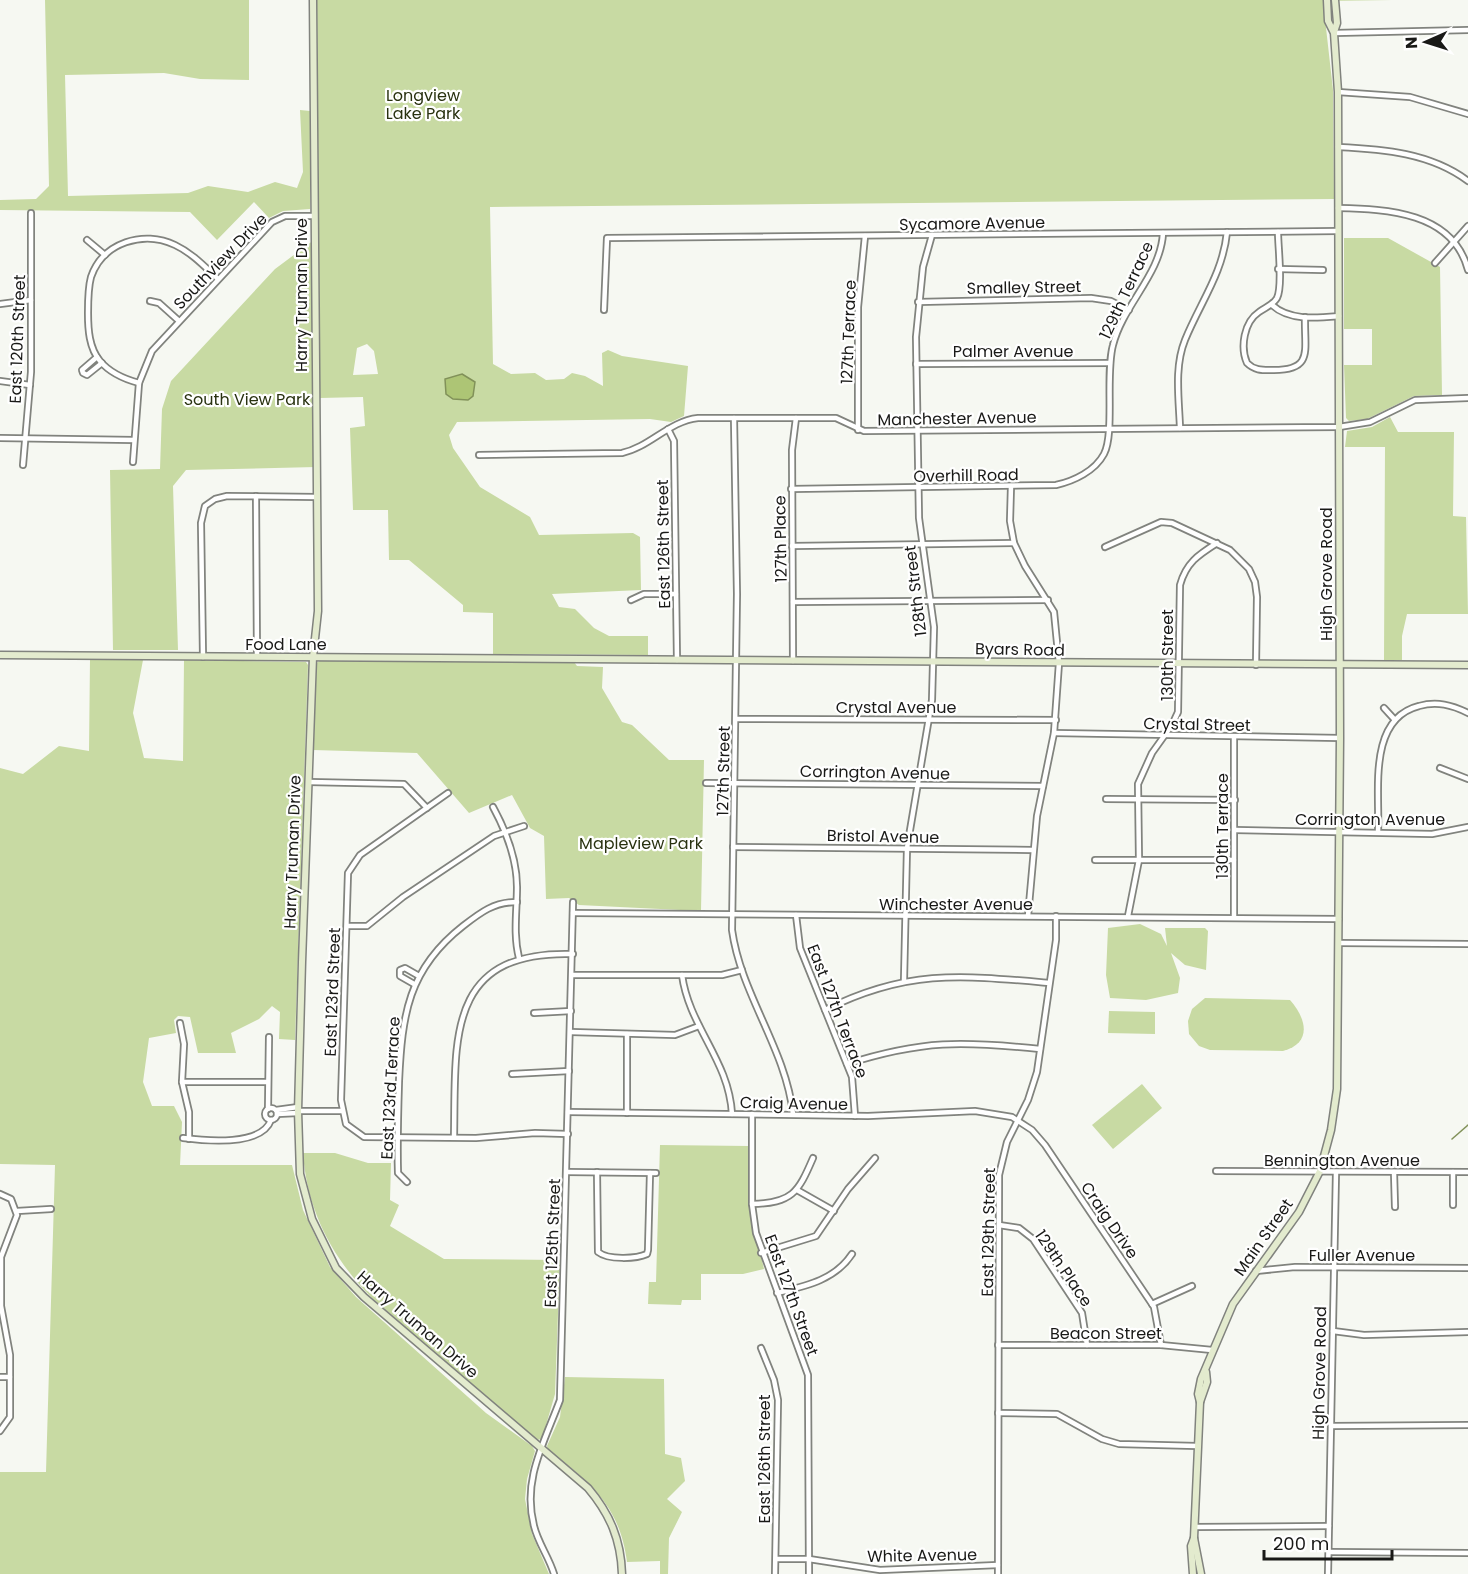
<svg xmlns="http://www.w3.org/2000/svg" width="1468" height="1574" font-family="Poppins,sans-serif">
<rect width="100%" height="100%" fill="#f6f8f2"/>
<g fill="#c8daa3" fill-rule="evenodd">
<path d="M45,0h204v80l-49,-1 -36,-6 -99,2 3,121 120,-3 20,-7 40,6 27,-10 22,6 6,-16 -3,-62 10,1v98l-27,2 -14,7 -15,-16 -37,38 -27,-28 -190,-2v-10l36,-1 13,-13z"/>
<path d="M317,0h1075l-69,1 10,89 1,109 -844,8 3,157 18,10 24,-1 11,7 18,-1 8,-6 13,3 18,10 -1,-33 6,-3 14,6 66,10 -4,50 -13,6 -21,-3 -193,3 -8,13 4,13 27,39 50,30 9,18 94,-2 7,4 1,53 -89,4 7,13 16,2 19,19 15,8h39v19l-155,-1v-41l-30,-1v-7l-54,-45h-20l-1,-50h-35l-3,-82 15,-2 -2,-29 -43,1zM367,344l7,7 4,23 -25,1 4,-27z"/>
<path d="M1344,238h44l52,29 2,128 -28,1 -47,23 -18,2 -3,-3 -2,-53h28v-36h-28z"/>
<path d="M314,240l2,227 -130,3 -13,16 5,164h-65l-3,-180 50,-1 2,-60 9,-28 104,-112z"/>
<path d="M1390,417l8,15h56l-1,84 13,1 2,97h-61l-5,22v24h-18l1,-213h-40l2,-16 25,-4z"/>
<path d="M90,659l53,1 -10,53 11,45 39,3 1,-101 122,2 2,3 -13,375 -16,-1 1,-27 -8,-6 -13,13 -28,14 5,20h-38l-8,-36 -12,-1 -4,4 2,13 -27,5 -6,44 9,24h22l8,16 -2,43h112l11,45 27,57 26,30 130,116 46,33 3,5 -8,28 -2,20 7,35 17,40h-549v-102h46l9,-307 -55,-1v-396l23,6 36,-28 30,5z"/>
<path d="M320,661l254,1 3,4 26,1 -1,21 20,34 10,3 37,35h35l-3,151 -122,-6 -10,-7 -23,1 -2,-63 -14,-8 -18,-33 -43,18 -52,-60 -104,-3 3,-87z"/>
<path d="M1140,924l21,10 6,12 -2,-18h40l3,3 -2,39 -21,-5 -14,-12 9,25 -2,15 -32,7 -36,-2 -4,-23 2,-47z"/>
<path d="M1205,998l85,2c16,18 23,43 -7,51l-73,-1 -11,-4 -10,-12 -1,-13 4,-12z"/>
<path d="M1109,1011l46,1v22l-47,-1z"/>
<path d="M1142,1084l20,24 -49,41 -21,-24z"/>
<path d="M660,1145l89,1v59l15,64 -21,5h-42v26h-19l-1,5 -33,-1 1,-22h7z"/>
<path d="M303,1153h32l33,10h23l-1,37 9,5 -9,21 54,33 116,1 -5,134 -13,45 -5,1 -4,-3 -161,-139c-40,-40 -65,-88 -69,-145z"/>
<path d="M565,1377l99,2 1,75 16,4 4,23 -18,18 15,13 -13,26 -1,36h-8v-13l-33,1c-7,-56 -37,-80 -79,-112l-1,-4 13,-29z"/>
</g>
<path fill="#adc575" stroke="#819159" stroke-width="1.5" d="M462,374l13,8 -2,14 -5,4 -15,-1 -7,-5 -1,-15z"/>
<g fill="none" stroke-linecap="round" stroke-linejoin="round">
<path stroke="#819159" stroke-width="1.5" d="M1452,1139l16,-14"/>
<defs>
<g id="street">
<path d="M1334,33l134,-3"/>
<path d="M1338,92l72,5 58,17"/>
<path d="M1338,147c45,2 93,6 130,34"/>
<path d="M1338,208c49,1 115,4 130,62"/>
<path d="M1278,232c0,15 5,54 -1,66 -4,7 -11,9 -18,14 -15,10 -19,35 -12,51 8,8 16,7 27,7 40,0 30,-20 31,-53"/>
<path d="M87,240l18,15"/>
<path d="M1435,263l33,-37"/>
<path d="M1278,269l45,1"/>
<path d="M150,301l9,2 20,18"/>
<path d="M918,302l173,-4 20,3 18,9"/>
<path d="M0,304l31,-4"/>
<path d="M1272,305c17,16 45,13 67,11"/>
<path d="M604,310l3,-72 731,-7"/>
<path d="M97,357l-15,13 1,3 4,2 15,-12"/>
<path d="M916,364l194,-1"/>
<path d="M0,381l30,4"/>
<path d="M139,383c-15,-4 -29,-10 -39,-22 -11,-13 -12,-32 -12,-48 0,-12 0,-25 3,-36 12,-35 53,-47 84,-32 17,8 29,21 43,34"/>
<path d="M734,418l3,176 -5,336c9,65 54,119 61,184"/>
<path d="M1180,428c-1,-29 -6,-61 5,-88 15,-37 38,-67 42,-108"/>
<path d="M668,429l6,12 3,219"/>
<path d="M858,430v-123l7,-71"/>
<path d="M0,438l134,2"/>
<path d="M479,455l143,-2c28,-6 47,-32 76,-35h138l28,13 475,-4 31,-5 45,-22 53,-2"/>
<path d="M133,462l6,-79 13,-32 120,-129 13,-6h29"/>
<path d="M23,465l8,-93v-159"/>
<path d="M1011,486l-1,35 4,22 11,23 29,46 5,51 -5,70 -17,83 -9,100"/>
<path d="M791,489l265,-4c18,-4 39,-14 48,-31 11,-21 1,-80 9,-109 10,-40 48,-71 50,-112"/>
<path d="M256,496l1,161"/>
<path d="M792,546l222,-3"/>
<path d="M1105,547l56,-25 11,1 58,27 19,19 6,13 2,15 -1,68"/>
<path d="M631,600l13,-6h32"/>
<path d="M793,602l255,-2"/>
<path d="M203,657l-2,-134 4,-17 10,-7 12,-3 90,1"/>
<path d="M793,661l-1,-211 4,-32"/>
<path d="M1384,708l11,12"/>
<path d="M736,719l320,1"/>
<path d="M1054,733l286,5"/>
<path d="M1440,768l28,11"/>
<path d="M309,782l95,2 23,24"/>
<path d="M706,783l337,3"/>
<path d="M448,793l-88,62 -12,18 -7,227 5,24 18,13 112,1 59,-5 33,1"/>
<path d="M1106,799l129,1"/>
<path d="M493,807c13,24 24,53 24,80 0,24 -4,47 2,71"/>
<path d="M1235,830l197,4 36,-7"/>
<path d="M1378,832c2,-40 -11,-113 41,-126 18,-5 33,-1 49,7"/>
<path d="M733,847l299,3"/>
<path d="M1095,860h139"/>
<path d="M573,913l766,6"/>
<path d="M796,915l4,33 52,129 3,39"/>
<path d="M1128,916l11,-56 -1,-76 14,-31 20,-28 6,-13 2,-127c6,-22 18,-30 37,-42"/>
<path d="M1234,916v-179"/>
<path d="M347,926h20l36,-29 91,-61 30,-10"/>
<path d="M1339,943l129,1"/>
<path d="M572,975h150l20,-5"/>
<path d="M682,975c7,52 47,85 50,139"/>
<path d="M904,980l3,-132 25,-148 2,-73 -15,-109 -3,-181 7,-70 9,-32"/>
<path d="M414,984l-14,-8v-6l5,-2 14,8"/>
<path d="M825,1010c82,-41 136,-35 224,-27"/>
<path d="M534,1013l37,-2"/>
<path d="M180,1023l4,21 -2,38 7,30v27"/>
<path d="M571,1032l104,3 24,-9"/>
<path d="M847,1064c75,-24 116,-23 193,-15"/>
<path d="M512,1074l57,-3"/>
<path d="M182,1082h85"/>
<circle cx="271" cy="1114" r="6"/>
<path d="M268,1109l1,-72"/>
<path d="M276,1110l22,-3"/>
<path d="M298,1111h44"/>
<path d="M568,1112l300,4 107,-5 37,6 20,13 13,15 109,162 7,38"/>
<path d="M627,1113v-79"/>
<path d="M277,1114l21,-1"/>
<path d="M752,1114v90l4,29 52,142 1,199"/>
<path d="M454,1137c2,-95 -10,-187 119,-183"/>
<path d="M183,1138c24,3 79,8 88,-18"/>
<path d="M1216,1171l252,1"/>
<path d="M567,1172l89,1"/>
<path d="M597,1172l1,80c10,8 38,7 49,2l1,-4 2,-77"/>
<path d="M1394,1172l1,35"/>
<path d="M1453,1172v33"/>
<path d="M407,1182l-9,-9c-1,-31 0,-61 1,-92 3,-66 9,-112 64,-155 18,-14 31,-24 54,-24"/>
<path d="M797,1190l37,21"/>
<path d="M0,1194l11,5 6,16 -16,42v49l9,49v62l-10,14"/>
<path d="M752,1204c40,-1 46,-11 61,-46"/>
<path d="M17,1211l34,-2"/>
<path d="M999,1225l20,3 14,11 49,74 5,32"/>
<path d="M761,1253l55,-17 32,-47 27,-31"/>
<path d="M1256,1271l39,-4 173,1"/>
<path d="M777,1293c29,-7 58,-13 75,-39"/>
<path d="M1152,1304l40,-18"/>
<path d="M1333,1331l31,4 104,-3"/>
<path d="M998,1345h163l51,5"/>
<path d="M761,1348l13,32 4,20 -3,174"/>
<path d="M0,1377h10"/>
<path d="M998,1413l59,1 45,25 17,5 78,2"/>
<path d="M1331,1426l137,-1"/>
<path d="M1195,1527l134,-1"/>
<path d="M1329,1552l139,1"/>
<path d="M776,1559h33l71,11 118,-5"/>
<path d="M554,1574c-5,-17 -16,-31 -20,-48 -12,-46 10,-83 26,-126l13,-498"/>
<path d="M998,1574l1,-399 8,-33 21,-42 9,-28 19,-132v-24"/>
<path d="M1328,1574l8,-402"/>
</g>
<g id="secondary">
<path d="M313,0l5,611 -5,46 -11,305 -4,149 2,63 12,45 24,49 28,29 224,191c22,26 33,52 34,86"/>
<path d="M1334,32l3,-9 -2,-23"/>
<path d="M0,655l1468,10"/>
<path d="M1200,1402l7,-20 -1,-10"/>
<path d="M1193,1574l-2,-28 3,-8"/>
<path d="M1201,1574l-7,-36 6,-136 -2,-8 3,-15 32,-75 66,-92 21,-41 11,-41 6,-41 3,-351 -2,-646 -4,-59 -6,-12 -1,-21"/>
</g>
</defs>
<use href="#street" stroke="#81837e" stroke-width="8"/>
<use href="#secondary" stroke="#81837e" stroke-width="9"/>
<use href="#street" stroke="#fff" stroke-width="4.5"/>
<use href="#secondary" stroke="#e3ebce" stroke-width="6"/>
</g>
<g text-anchor="middle" stroke-width="4.5" stroke-linejoin="round" paint-order="stroke">
<g font-size="16" fill="#293210" stroke="#fff">
<text x="423" y="101">Longview<tspan x="423" dy="18">Lake Park</tspan></text>
<text x="247" y="405">South View Park</text>
<text x="641" y="849">Mapleview Park</text>
</g>
<g font-size="16" fill="#191917" stroke="#fff">
<text transform="translate(972 223) rotate(-1)" y="6">Sycamore Avenue</text>
<text transform="translate(220 261) rotate(-46)" y="6">Southview Drive</text>
<text transform="translate(1024 287) rotate(-1)" y="6">Smalley Street</text>
<text transform="translate(1126 290) rotate(-65)" y="6">129th Terrace</text>
<text transform="translate(301 295) rotate(-90)" y="6">Harry Truman Drive</text>
<text transform="translate(848 332) rotate(-88)" y="6">127th Terrace</text>
<text transform="translate(17 339) rotate(-88)" y="6">East 120th Street</text>
<text x="1013" y="357">Palmer Avenue</text>
<text transform="translate(957 418) rotate(-1)" y="6">Manchester Avenue</text>
<text transform="translate(966 475) rotate(-1)" y="6">Overhill Road</text>
<text transform="translate(780 539) rotate(-91)" y="6">127th Place</text>
<text transform="translate(663 544) rotate(-91)" y="6">East 126th Street</text>
<text transform="translate(1326 574) rotate(-90)" y="6">High Grove Road</text>
<text transform="translate(915 591) rotate(-97)" y="6">128th Street</text>
<text x="286" y="650">Food Lane</text>
<text transform="translate(1020 649) rotate(1)" y="6">Byars Road</text>
<text transform="translate(1167 655) rotate(-90)" y="6">130th Street</text>
<text x="896" y="713">Crystal Avenue</text>
<text transform="translate(1197 724) rotate(1)" y="6">Crystal Street</text>
<text transform="translate(723 771) rotate(-89)" y="6">127th Street</text>
<text transform="translate(875 772) rotate(1)" y="6">Corrington Avenue</text>
<text x="1370" y="825">Corrington Avenue</text>
<text transform="translate(1222 826) rotate(-90)" y="6">130th Terrace</text>
<text transform="translate(883 836) rotate(1)" y="6">Bristol Avenue</text>
<text transform="translate(292 852) rotate(-88)" y="6">Harry Truman Drive</text>
<text x="956" y="910">Winchester Avenue</text>
<text transform="translate(332 992) rotate(-88)" y="6">East 123rd Street</text>
<text transform="translate(838 1011) rotate(69)" y="6">East 127th Terrace</text>
<text transform="translate(390 1088) rotate(-87)" y="6">East 123rd Terrace</text>
<text transform="translate(794 1103) rotate(1)" y="6">Craig Avenue</text>
<text x="1342" y="1166">Bennington Avenue</text>
<text transform="translate(1110 1220) rotate(56)" y="6">Craig Drive</text>
<text transform="translate(988 1232) rotate(-89)" y="6">East 129th Street</text>
<text transform="translate(1263 1237) rotate(-55)" y="6">Main Street</text>
<text transform="translate(552 1243) rotate(-88)" y="6">East 125th Street</text>
<text x="1362" y="1261">Fuller Avenue</text>
<text transform="translate(1064 1268) rotate(56)" y="6">129th Place</text>
<text transform="translate(792 1295) rotate(70)" y="6">East 127th Street</text>
<text transform="translate(418 1324) rotate(41)" y="6">Harry Truman Drive</text>
<text x="1106" y="1339">Beacon Street</text>
<text transform="translate(1319 1373) rotate(-89)" y="6">High Grove Road</text>
<text transform="translate(764 1459) rotate(-90)" y="6">East 126th Street</text>
<text transform="translate(922 1555) rotate(-1)" y="6">White Avenue</text>
</g>
</g>
<g transform="translate(1426 42) rotate(267)" stroke="#ffffff" stroke-width="4.5" paint-order="stroke">
<path d="M0-4.5L10 22L0 15L-10 22Z" fill="#191917"/>
<text y="-9" font-size="16" font-weight="bold" text-anchor="middle" fill="#191917">N</text>
</g>
<path d="M1264 1550v9h128v-9" fill="none" stroke="#191917" stroke-width="3"/>
<text x="1273" y="1550" font-size="18" fill="#191917" stroke="#ffffff" stroke-width="4.5" paint-order="stroke">200 m</text>
</svg>
